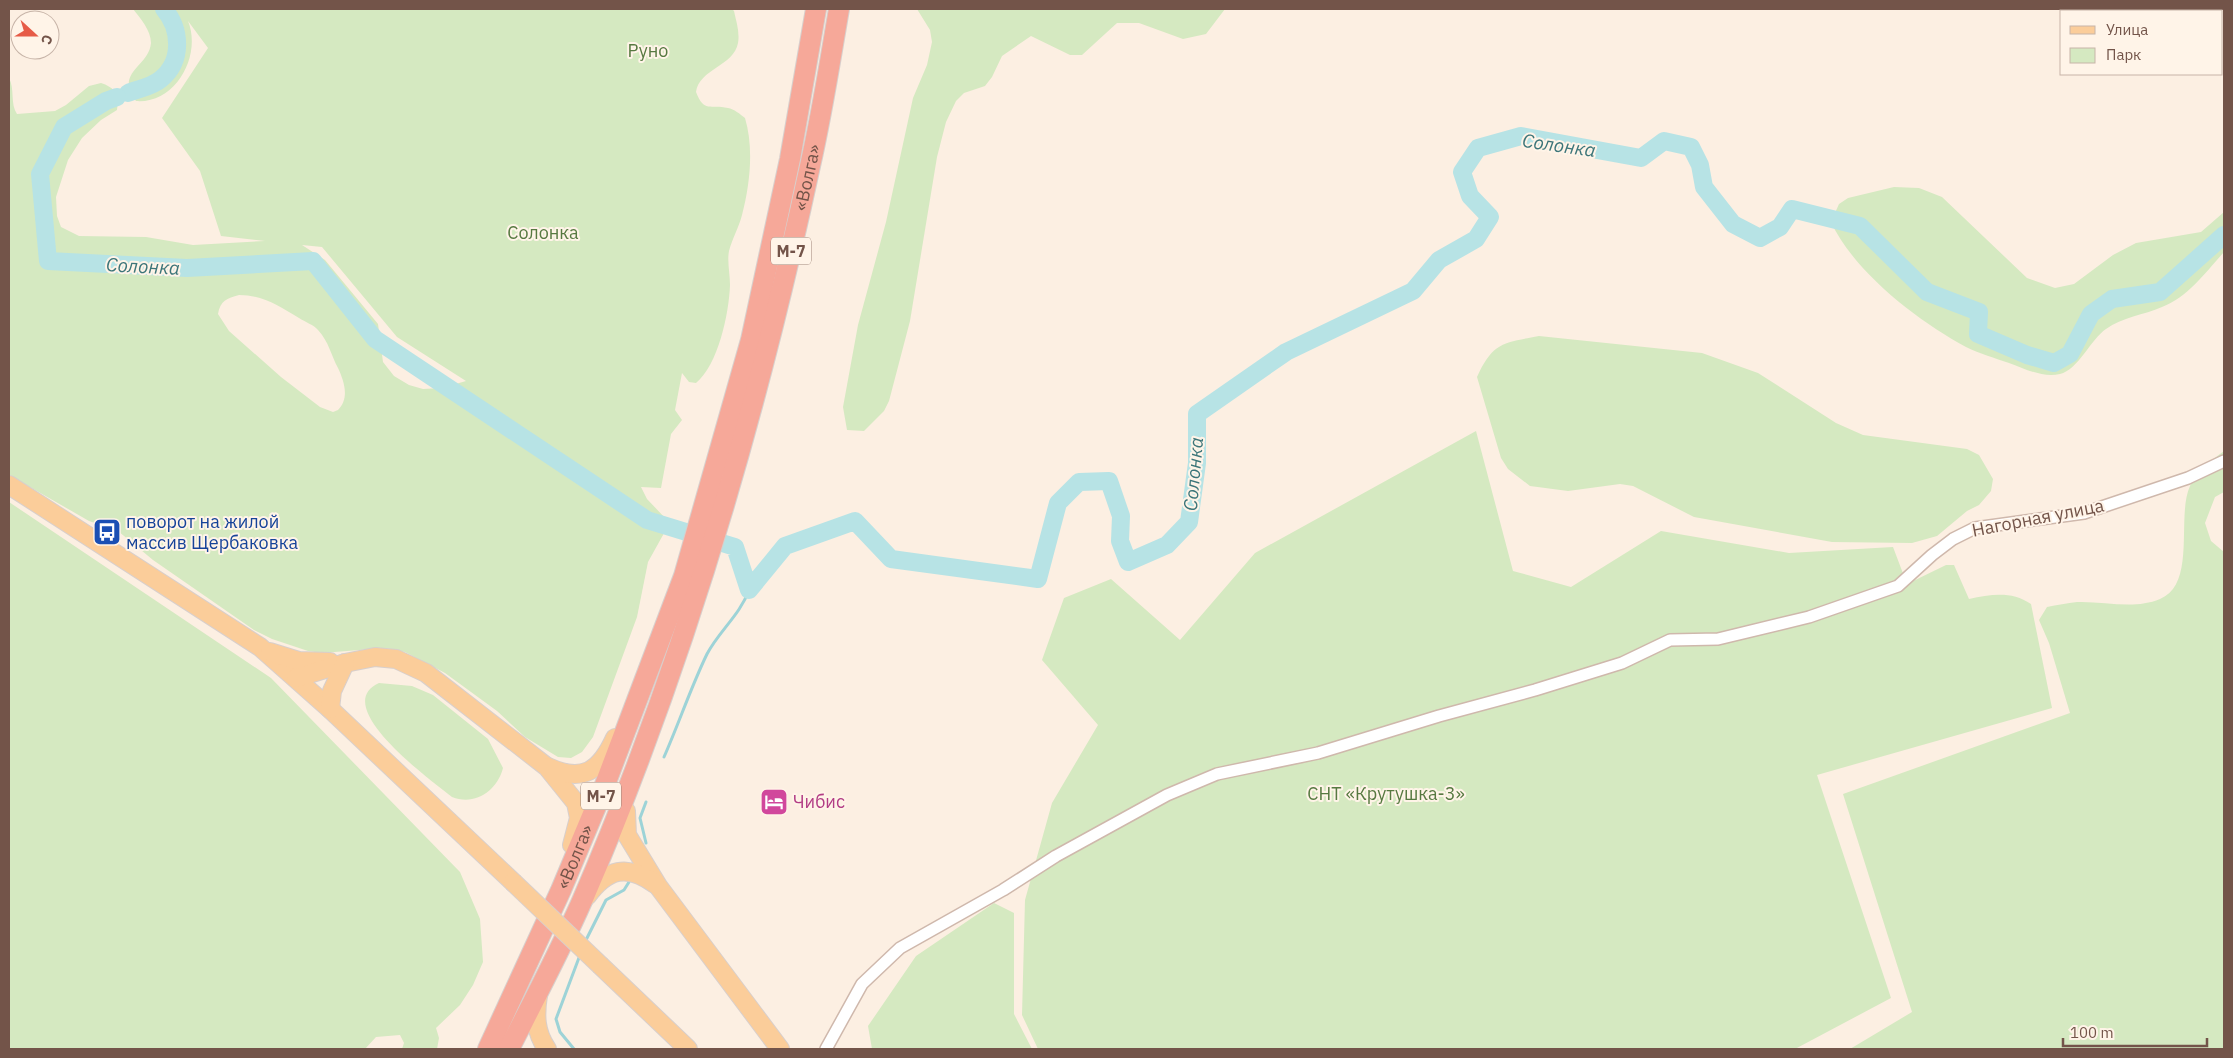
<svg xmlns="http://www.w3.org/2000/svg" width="2233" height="1058" font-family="'IBM Plex Sans',sans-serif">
<rect width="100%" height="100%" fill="#fcefe2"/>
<g fill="#d5e9c1" fill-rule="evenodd">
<path d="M133,9h599l2,2c2,10 6,21 4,32 -4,23 -39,26 -42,49 8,21 14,12 32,16 6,1 12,6 17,10 9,30 5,66 -3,97 -3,12 -10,24 -13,36 -2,10 1,23 1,34 -1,29 -12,80 -34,98l-7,-1 -7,-9 -7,37 7,10 -11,14 -10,54 -20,-1 6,12 20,21 1,6 -20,36 -11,55 -44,120 -11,15 -11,6 -13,-1 -33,-20 -28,-26 -52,-38 -40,-21 -20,-4 -63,5 -14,-2 -36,-12 -18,-9 -101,-70 -35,-29 -29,-10 -80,-46v-397c6,11 1,26 8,36l38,-3 11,-6 23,-19 12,-3c15,5 18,12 16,27l-16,10 -19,18 -14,22 -12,37 1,19 4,11 18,9 67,1 47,8 72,-4 -44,-5 -21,-65 -38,-53 46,-70 -20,-27c14,34 -12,83 -52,80 -22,-29 13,-34 15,-58 0,-13 -11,-25 -18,-34zM302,245l20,2 75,90 69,44 -24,7 -19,1 -14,-4 -15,-9 -11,-14 -5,-38 -53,-64zM239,295c23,0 40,11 60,23 6,4 15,7 19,12 11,12 13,25 20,38 6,13 12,30 0,42l-5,2 -13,-5 -39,-30 -52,-46 -11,-17c2,-13 9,-16 21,-19z"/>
<path d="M917,9h308l-19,25 -23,5 -44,-16h-22l-35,32h-12l-39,-19 -29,20 -10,21 -7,9 -21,7 -8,8 -10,21 -9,35 -27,164 -21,80 -5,10 -20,20 -17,-1 -4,-23 15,-82 28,-103 27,-124 14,-33 5,-23 -2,-12z"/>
<path d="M1894,187l25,1 23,9 85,81 28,10 19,-4 39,-29 23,-12 65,-11 23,-20v40c-18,20 -36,45 -62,55 -18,8 -40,10 -56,22 -15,10 -28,41 -46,45 -17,4 -35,-5 -51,-11 -14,-5 -29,-9 -43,-16 -48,-26 -111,-74 -135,-125l8,-18 9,-6z"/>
<path d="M1539,336l163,17 56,20 78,50 27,12 104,14 12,6 14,24 -2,12 -12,14 -12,6 -30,25 -25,7 -80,-1 -138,-25 -61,-31 -13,-2 -52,7 -38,-5 -22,-17 -7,-11 -24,-81c16,-35 26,-34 62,-41z"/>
<path d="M1476,431l37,140 58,16 90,-56 128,22 104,-6 14,37 39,-19h8l15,34c23,-5 43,-8 62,5l21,104 -235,67 74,223 -96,51h-757l-16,-34 3,-115 27,-97 46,-78 -56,-65 22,-62 47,-19 69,61 75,-87z"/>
<path d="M2224,451v41l-9,5 -10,26 6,18 13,11v497h-374l62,-37 -69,-218 227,-81 -21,-70 -10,-23 8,-13c10,-2 20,-4 30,-5 28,-1 57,8 83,-3 37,-15 16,-83 30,-113 6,-15 22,-26 34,-35z"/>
<path d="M9,502l262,176 189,194 20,47 3,43 -10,23 -13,20 -24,23 3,10 -2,11h-35l2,-6 -4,-8 -24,2 -11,12h-356z"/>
<path d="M379,683l33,3 21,9 55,44 15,29c-6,23 -28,38 -51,29 -20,-16 -124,-91 -73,-114z"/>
<path d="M994,903l20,10v101l18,35h-160l-4,-23 48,-70z"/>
</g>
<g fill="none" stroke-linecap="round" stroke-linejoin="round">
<g stroke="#9dd3d7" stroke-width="3">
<path d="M664,757c15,-34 27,-70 43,-103 12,-23 33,-39 42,-64"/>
<path d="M646,802l-6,16 6,25"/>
<path d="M585,942l21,-42 18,-10 5,-8"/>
<path d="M574,1049l-14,-17 -4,-13 24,-64"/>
</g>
<g stroke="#b7e3e5" stroke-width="18">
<path d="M128,93c10,-4 24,-6 33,-14 22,-18 20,-50 3,-70"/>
<path d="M117,97l-11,4 -42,26 -24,47 8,87 139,7 126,-7 62,78 272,181 88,27 14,43 36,-44 70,-25 36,38 147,20 20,-76 21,-21 30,-1 12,35 -1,25 8,21 39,-17 22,-23 8,-59v-49l89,-62 127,-61 26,-31 37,-21 14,-22 -20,-21 -8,-24 16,-24 43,-12 120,22 23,-17 27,6 9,18 4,22 29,37 27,14 20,-11 12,-18 68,17 67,66 52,20 -1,22 49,21 27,8 16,-9 21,-40 21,-15 48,-7 64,-57"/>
</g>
<defs>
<path id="street" d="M826,1049l36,-65 38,-36 103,-58 53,-34 111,-61 50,-21 101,-21 121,-37 96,-26 87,-27 48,-23 48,-1 91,-22 89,-31 34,-31 21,-16 22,-11 109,-15 104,-35 36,-17"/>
<g id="primary">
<path d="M9,485l251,162 70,62 183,173"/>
<path d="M270,652l29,9 31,1"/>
<path d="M296,678l49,-15 30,-6 21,2 30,14 121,94 29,36 3,15 -7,27"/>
<path d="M330,709l2,-18 13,-28"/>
<path d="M548,767c35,16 52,4 67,-29"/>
<path d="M626,811l1,24 31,51 122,163"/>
<path d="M587,896c20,-27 40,-33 68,-12"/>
<path d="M601,966l87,83"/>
<path d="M538,995c-3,20 -3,37 9,54"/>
</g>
<g id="highway">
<path id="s1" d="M488,1049l73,-159 42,-100 81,-214 67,-236 39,-181 26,-150"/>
<path id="s2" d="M509,1049c25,-49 51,-98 73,-148 102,-236 174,-484 228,-735 12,-52 20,-105 29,-157"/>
</g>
</defs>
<use href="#street" stroke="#cfb8ac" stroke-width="14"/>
<use href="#primary" stroke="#d8cfcc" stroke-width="20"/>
<use href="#highway" stroke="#d8cfcc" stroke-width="22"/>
<use href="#street" stroke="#fff" stroke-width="11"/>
<use href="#primary" stroke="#fbcd9a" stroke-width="18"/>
<use href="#highway" stroke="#f6a899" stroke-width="20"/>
<defs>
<path id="primary-bridge" d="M513,882l88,84"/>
</defs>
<use href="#primary-bridge" stroke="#d8cfcc" stroke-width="20" stroke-linecap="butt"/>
<use href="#primary-bridge" stroke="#fbcd9a" stroke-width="18"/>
</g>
<defs>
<symbol id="bus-square" viewBox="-11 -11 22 22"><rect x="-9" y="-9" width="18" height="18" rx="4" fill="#1a4fb4" stroke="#fff4e8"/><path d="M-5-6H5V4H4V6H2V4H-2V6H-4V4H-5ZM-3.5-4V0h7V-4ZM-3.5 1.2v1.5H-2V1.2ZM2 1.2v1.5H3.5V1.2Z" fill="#fff"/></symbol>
<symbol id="hotel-square" viewBox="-11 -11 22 22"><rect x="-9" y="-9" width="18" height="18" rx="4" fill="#d1479c" stroke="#fff4e8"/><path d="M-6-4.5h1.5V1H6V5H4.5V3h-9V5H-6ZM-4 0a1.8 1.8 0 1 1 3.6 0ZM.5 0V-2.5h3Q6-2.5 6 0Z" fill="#fff"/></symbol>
</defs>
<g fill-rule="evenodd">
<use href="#bus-square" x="91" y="516" width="32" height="32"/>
<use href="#hotel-square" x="758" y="786" width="32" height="32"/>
</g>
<g text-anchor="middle" stroke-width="4" stroke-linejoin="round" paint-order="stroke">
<g fill="#fff4e8" stroke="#9d8479" stroke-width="1">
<rect x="771" y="237.5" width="40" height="27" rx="4"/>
<rect x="581" y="782.5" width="40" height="27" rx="4"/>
</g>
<g font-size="16" font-weight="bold" fill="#735449">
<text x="791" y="257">М-7</text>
<text x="601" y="802">М-7</text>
</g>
<g font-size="18" fill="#577941" stroke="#fff4e8">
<text x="648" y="57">Руно</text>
<text x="543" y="239">Солонка</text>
<text x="1386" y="800">СНТ «Крутушка-3»</text>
</g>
<g font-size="18" fill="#735449" stroke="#fff4e8">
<text dy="6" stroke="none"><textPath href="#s2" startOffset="924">«Волга»</textPath></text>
<text transform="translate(2038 518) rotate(-11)" y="6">Нагорная улица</text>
<text dy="6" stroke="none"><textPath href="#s1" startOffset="211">«Волга»</textPath></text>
</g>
<g font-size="18" fill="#164399" stroke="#fff4e8" text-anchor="start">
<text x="126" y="528">поворот на жилой<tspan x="126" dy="21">массив Щербаковка</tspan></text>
</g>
<g font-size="18" fill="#b23c85" stroke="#fff4e8" text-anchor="start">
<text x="793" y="808">Чибис</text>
</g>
<g font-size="19" font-style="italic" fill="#3c7579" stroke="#fff4e8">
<text transform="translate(1559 145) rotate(8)" y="7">Солонка</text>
<text transform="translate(143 266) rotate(3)" y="7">Солонка</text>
<text transform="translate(1193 474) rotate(-85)" y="7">Солонка</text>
</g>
</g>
<rect width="2233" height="1058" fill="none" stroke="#735449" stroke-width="20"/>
<rect x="2060" y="10" width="162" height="65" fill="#fff4e8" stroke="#c7b4a8"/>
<rect x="2070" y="26" width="25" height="8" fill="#fbcd9a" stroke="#c7b4a8"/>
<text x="2106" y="35" font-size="15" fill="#735449">Улица</text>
<rect x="2070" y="48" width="25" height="15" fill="#d5e9c1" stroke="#c7b4a8"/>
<text x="2106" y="60" font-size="15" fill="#735449">Парк</text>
<g transform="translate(35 35) rotate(111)"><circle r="24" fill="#fff4e8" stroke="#c7b4a8"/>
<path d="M0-4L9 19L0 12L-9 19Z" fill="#e65b47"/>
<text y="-8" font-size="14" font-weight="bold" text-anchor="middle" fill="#735449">С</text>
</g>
<path d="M2063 1038v8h144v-8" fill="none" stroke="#735449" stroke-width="2.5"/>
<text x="2070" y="1038" font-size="15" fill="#735449" stroke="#fff4e8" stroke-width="4" paint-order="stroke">100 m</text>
</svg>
